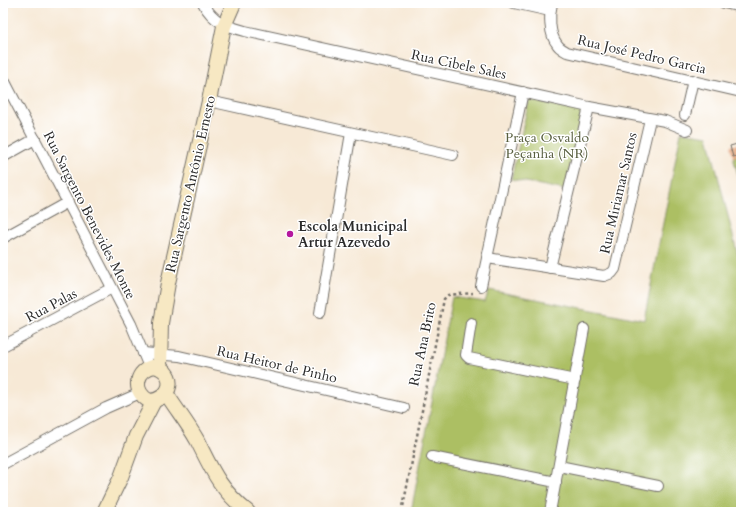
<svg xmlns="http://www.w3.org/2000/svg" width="744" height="515" font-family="Cardo,serif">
<rect width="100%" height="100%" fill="#fff"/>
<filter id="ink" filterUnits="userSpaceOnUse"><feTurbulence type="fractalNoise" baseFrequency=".025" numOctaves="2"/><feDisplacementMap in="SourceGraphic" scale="8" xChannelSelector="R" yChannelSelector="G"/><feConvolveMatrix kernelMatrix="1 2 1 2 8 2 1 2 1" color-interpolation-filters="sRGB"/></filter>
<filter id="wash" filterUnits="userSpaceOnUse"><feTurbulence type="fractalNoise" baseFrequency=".012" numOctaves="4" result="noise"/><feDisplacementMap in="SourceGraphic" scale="16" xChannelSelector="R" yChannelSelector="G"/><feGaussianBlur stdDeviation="0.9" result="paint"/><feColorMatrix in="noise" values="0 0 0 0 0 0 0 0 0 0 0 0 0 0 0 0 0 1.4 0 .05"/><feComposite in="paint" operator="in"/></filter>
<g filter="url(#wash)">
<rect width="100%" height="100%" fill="#f7e9d6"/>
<g fill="#acbf63" stroke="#6c7547">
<path d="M529,100l54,11 -18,79 -54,-11z"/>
<path d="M681,132l27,4 33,132v244h-330l41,-215 33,5 4,-12 155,30z"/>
<path d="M741,155v31l-8,-29z"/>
</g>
<g id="blocks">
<path fill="#e19c6e" d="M741,143v12l-8,2 -3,-11z"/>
</g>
</g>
<g filter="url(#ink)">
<use href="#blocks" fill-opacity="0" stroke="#726e67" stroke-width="1"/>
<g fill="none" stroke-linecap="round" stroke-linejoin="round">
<defs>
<g id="street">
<path d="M203,3c10,19 23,23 42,28l344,76 76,14 22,9"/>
<path d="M514,3l36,8"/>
<path d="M552,3c-3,12 -3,31 5,41 2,4 7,6 10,8l174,40"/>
<path d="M724,3l17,4"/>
<path d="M3,78l128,246 18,43"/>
<path d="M209,101l244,54"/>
<path d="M685,115l8,-35"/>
<path d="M3,157l32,-18"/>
<path d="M3,238l65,-36"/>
<path d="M487,258l117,18 8,-3 3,-4 35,-150"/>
<path d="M550,268l39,-161"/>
<path d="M481,286l42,-194"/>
<path d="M320,313l31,-180"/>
<path d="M471,323l-5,32 3,3 106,22"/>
<path d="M3,346l109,-58"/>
<path d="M143,353l36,3 225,52"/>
<path d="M432,457l124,25"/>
<path d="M3,464l103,-56 34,-15"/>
<path d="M559,466l99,20"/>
<path d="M550,512l34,-183"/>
</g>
<g id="secondary">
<path d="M155,366c23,7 17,34 -6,35 -17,-10 -14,-31 6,-35z"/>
<path d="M160,368l1,-45 7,-40 41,-182 15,-75 10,-23"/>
<path d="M166,393c10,16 22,31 31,47 15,30 23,50 51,72"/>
<path d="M104,512l17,-35 15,-41 18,-35"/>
</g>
</defs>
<use href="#street" stroke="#726e67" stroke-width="12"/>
<use href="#secondary" stroke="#726e67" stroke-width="16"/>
<path stroke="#726e67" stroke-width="2.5" stroke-dasharray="3 3" stroke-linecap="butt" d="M402,512l42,-213 4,-4 25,-2"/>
<use href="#street" stroke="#fff" stroke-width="10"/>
<use href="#secondary" stroke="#f7e8c3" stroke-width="14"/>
</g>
</g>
<circle fill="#b5179e" stroke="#fff" stroke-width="1.5" cx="290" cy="234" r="4"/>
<g text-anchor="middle" stroke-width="3" stroke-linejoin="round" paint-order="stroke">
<g font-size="14" fill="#2b2b2b" stroke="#fff">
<text transform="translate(642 54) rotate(13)" y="5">Rua José Pedro Garcia</text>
<text transform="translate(459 64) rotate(12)" y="5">Rua Cibele Sales</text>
<text transform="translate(190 184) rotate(-77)" y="5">Rua Sargento Antônio Ernesto</text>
<text transform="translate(618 193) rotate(-77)" y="5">Rua Miriamar Santos</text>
<text transform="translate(90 215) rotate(63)" y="5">Rua Sargento Benevides Monte</text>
<text transform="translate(51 305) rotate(-28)" y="5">Rua Palas</text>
<text transform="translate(422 344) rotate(-78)" y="5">Rua Ana Brito</text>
<text transform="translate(277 364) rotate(13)" y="5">Rua Heitor de Pinho</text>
</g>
<g font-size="14" fill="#585f3f" stroke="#fff">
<text x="547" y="142">Praça Osvaldo<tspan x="547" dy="16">Peçanha (NR)</tspan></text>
</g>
<g font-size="14" font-weight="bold" fill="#2b2b2b" stroke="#fff" text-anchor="start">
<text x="298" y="231">Escola Municipal<tspan x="298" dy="16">Artur Azevedo</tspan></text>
</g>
</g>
<rect width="744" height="515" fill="none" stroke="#fff" stroke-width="16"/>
</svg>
